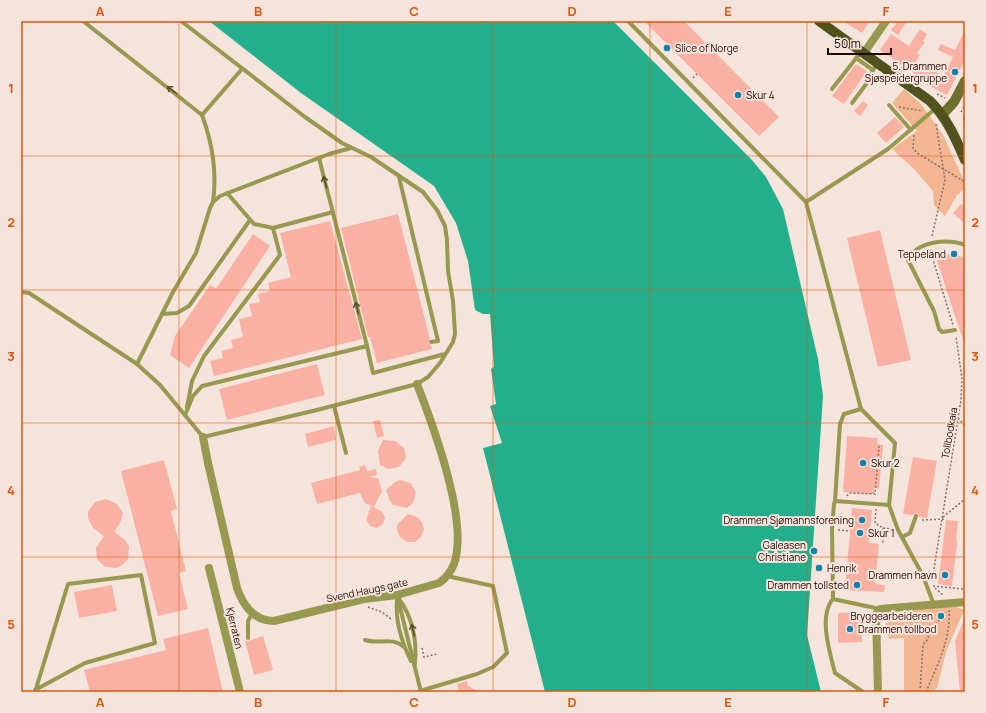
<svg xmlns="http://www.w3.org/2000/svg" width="986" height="713" font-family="Manrope,sans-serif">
<rect width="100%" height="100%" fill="#f5e4db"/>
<g fill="#f3b693">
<path d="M904,89l17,15 22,31 22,48v6l-8,6 -12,21 -11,-11 -1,-14 -19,-22 -22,-20 25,-18 -25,-28z"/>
<path d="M952,605l12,5 -18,42 -9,36 -5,4h-28v-54l-15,1 -3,-16 16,-4 10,-12z"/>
</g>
<path fill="#24af8c" d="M209,21h404l139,139 14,17 17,32 35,150 5,37 -16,239 14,57h-276l-62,-244 19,-5 -12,-37 6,-2 -5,-35 3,-2 -4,-53h-7l-8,-4 -7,-49 -12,-38 -22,-37 -133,-93z"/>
<g fill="#f9b1a3">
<path d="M644,21h40l95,96 -20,19z"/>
<path d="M843,21h27l-8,12z"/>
<path d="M898,21h9l-9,14 -7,-5z"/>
<path d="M920,29l7,5 -4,7 2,1 -8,11 3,2 -4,6 27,15 10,-19 -15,-7 3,-6 14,6 10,-20v30l-18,35 -27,-14 1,-3 -41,-28 11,-16 18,12z"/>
<path d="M856,64l11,7 -23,33 -12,-8z"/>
<path d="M863,101l5,4 -8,11 -6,-5z"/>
<path d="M895,117l9,10 -18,16 -9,-10z"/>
<path d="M904,148l13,10 -6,7 -13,-11z"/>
<path d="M961,204l4,3v17l-12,-11z"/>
<path d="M398,214l32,125 -2,4 3,2 1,4 -55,14 -7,-26h-2l-27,-109z"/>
<path d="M330,221l32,118 -148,37 -4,-15 13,-3 -2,-7 12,-3 -2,-8 12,-3 -4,-18 13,-3 -3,-12 11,-2 -2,-8 12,-3 -2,-8 23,-6 -11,-44z"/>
<path d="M880,230l31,130 -33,7 -31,-129z"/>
<path d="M253,234l17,12 -81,122 -19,-13 5,-19 35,-51 6,4z"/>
<path d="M952,253l13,5v85h-1l-28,-85z"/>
<path d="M317,364l8,31 -98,25 -8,-31z"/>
<path d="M380,420l4,16 -7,2 -4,-17z"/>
<path d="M334,426l2,14 -28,7 -3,-13z"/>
<path d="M847,436l31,2 -1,6 6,1 -4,44 -5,-1v6l-31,-2z"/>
<path d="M383,440l12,1 9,7 2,10 -7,9 -11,2 -8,-4 -2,-14z"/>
<path d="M913,457l24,4 -10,57 -8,-1 -2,-4 -5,2 -9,-1z"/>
<path d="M164,460l13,49 -6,2 15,60 -7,2 9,36 -30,7 -37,-145z"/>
<path d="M365,465l2,6 9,-2 1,6 -7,2 8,1 4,13 -8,16 -9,-4 -5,-10 -43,11 -6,-21 49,-13 -1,-3z"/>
<path d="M400,480l10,3 6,9 -3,11 -6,5 -14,-3 -3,-4 -4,-11 9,-8z"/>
<path d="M106,499l11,5 6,9 -3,10 -6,9 10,7 5,7 -1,13 -7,7 -5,2 -11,-1 -8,-8 -1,-11 8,-12 -11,-8 -5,-10v-6l7,-10z"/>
<path d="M371,506l10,5 4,6 -2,7 -6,4 -7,-2 -4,-6z"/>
<path d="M852,508l20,2 -3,33 10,1 -4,40 10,1 -1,7 -39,-2z"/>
<path d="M408,514l9,3 5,5 2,7 -3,8 -6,5h-8l-7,-5 -3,-7v-5z"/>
<path d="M946,520l12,1 -2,19h1v4l-5,42 -14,-2z"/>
<path d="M112,585l5,26 -38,7 -5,-26z"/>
<path d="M861,612l1,30 -24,1v-30z"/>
<path d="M965,618v74h-5l-5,-51z"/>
<path d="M208,628l15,64h-133l-6,-22 82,-20 -3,-11z"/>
<path d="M263,636l10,34 -19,5 -9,-34h3z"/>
<path d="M467,681l1,5 12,6h-21l-2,-8z"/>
</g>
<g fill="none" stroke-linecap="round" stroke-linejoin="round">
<g stroke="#866f67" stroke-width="1.5" stroke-dasharray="2 2" stroke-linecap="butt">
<path d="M693,78l4,-4"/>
<path d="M937,94l8,4"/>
<path d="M899,107l24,4"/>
<path d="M961,112l4,-7"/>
<path d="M914,135l-1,13 4,5 48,29"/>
<path d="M932,236l13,-56 -9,-56"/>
<path d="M930,250l23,75"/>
<path d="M958,418l7,8"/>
<path d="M847,496l2,-3 26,1 4,-48"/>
<path d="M876,509l-1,14 8,5v16"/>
<path d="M943,517l22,-18"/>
<path d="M922,520l23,-1"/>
<path d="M883,528l8,1"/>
<path d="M838,530l12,1"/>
<path d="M932,581l29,-181 1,-21 -6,-43"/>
<path d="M933,586l30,3"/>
<path d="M935,588l8,7"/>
<path d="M368,607l14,5 9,7"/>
<path d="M422,648l2,9 13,-3"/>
<path d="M920,692l3,-47 5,-6 1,-7 17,-20"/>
<path d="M926,692c11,-26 25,-53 23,-82"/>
</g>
<g stroke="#96994f" stroke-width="4">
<path d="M83,21l119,94c10,27 15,58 11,87"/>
<path d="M628,21l178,181 55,207 34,34 -6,62 9,25 25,46 11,29"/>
<path d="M856,58l17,12"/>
<path d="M832,89l29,-37"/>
<path d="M852,103l18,-24 3,-9 4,-6"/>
<path d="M889,105l22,25"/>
<path d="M202,115l40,-46"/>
<path d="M965,116v4"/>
<path d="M319,158l48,188"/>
<path d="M399,177l39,164 -7,1"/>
<path d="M227,193l27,31 19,4 60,-16"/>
<path d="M806,202l82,-53 48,-41"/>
<path d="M21,292l8,1 108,71 23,21 43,52 114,-27 100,-26 11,-7 12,-14 13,-21 2,-8 -2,-33 -5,-30 -1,-31 -2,-14 -8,-16 -14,-18 -52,-35 -29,-14 -37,-26 -124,-96"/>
<path d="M162,314l15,-1 12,-7 61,-86"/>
<path d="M955,330l-13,2 -3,-3 -5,-18 -26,-51c8,-19 40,-22 57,-15"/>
<path d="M137,364l36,-72 23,-39 14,-45 3,-6 7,-6 109,-42 22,-6"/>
<path d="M334,406l12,47"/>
<path d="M187,407l5,-26 12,-25 76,-101 -7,-27"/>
<path d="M185,415l8,-19 9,-10 165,-40 6,27 72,-19"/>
<path d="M835,501l5,-77 4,-10 17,-5"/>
<path d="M902,537l8,-4 6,-17"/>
<path d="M397,595l24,97"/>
<path d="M397,599c-2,22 4,42 14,62"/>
<path d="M399,599c14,19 18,42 16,65"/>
<path d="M833,599c-15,17 -3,54 2,74l28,19"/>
<path d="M880,609l-47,-10 -1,-70 2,-25 1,-3 54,4"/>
<path d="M248,638v-17l4,-7"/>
<path d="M365,640c14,5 27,-4 39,7"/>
<path d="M420,691l57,-17 16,-7 14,-14 -14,-67 -46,-10"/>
<path d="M35,692l33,-108 73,-9 14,68 -70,20 -50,27"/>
</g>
<g stroke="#96994f" stroke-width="8">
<path d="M864,53l22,-32"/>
<path d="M203,437l5,26 29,125c6,17 17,33 37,33l90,-22 33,-4 42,-12c7,-5 12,-11 15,-19 15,-42 -21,-139 -37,-180"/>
<path d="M209,568l31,124"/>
<path d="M878,692l-2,-78 4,-5 85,-7"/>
</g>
<path stroke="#6e702e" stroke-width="10" d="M942,115l12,-13 11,-21"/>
<path stroke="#51531e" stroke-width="10" d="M819,21l111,80c17,17 26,38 35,59"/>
</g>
<defs><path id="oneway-shaft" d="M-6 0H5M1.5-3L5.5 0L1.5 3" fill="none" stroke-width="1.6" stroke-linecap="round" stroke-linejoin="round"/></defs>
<g stroke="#5c5028">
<use href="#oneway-shaft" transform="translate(172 90) rotate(-143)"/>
<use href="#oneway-shaft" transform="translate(325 182) rotate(-105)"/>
<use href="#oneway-shaft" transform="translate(357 308) rotate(-104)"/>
<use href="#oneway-shaft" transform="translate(413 630) rotate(-103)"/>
</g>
<path fill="none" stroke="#de550b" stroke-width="1" stroke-opacity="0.55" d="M179,21v671M336,21v671M493,21v671M650,21v671M807,21v671M21,156h944M21,290h944M21,423h944M21,557h944"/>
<g fill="#1580a9" stroke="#f5e4db" stroke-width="1.5">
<circle cx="667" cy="48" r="4"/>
<circle cx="955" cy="72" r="4"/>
<circle cx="738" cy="95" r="4"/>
<circle cx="954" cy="254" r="4"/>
<circle cx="863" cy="463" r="4"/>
<circle cx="862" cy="520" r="4"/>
<circle cx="860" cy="533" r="4"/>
<circle cx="814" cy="551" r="4"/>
<circle cx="819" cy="568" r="4"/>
<circle cx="945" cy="575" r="4"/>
<circle cx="857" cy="585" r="4"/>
<circle cx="941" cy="616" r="4"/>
<circle cx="850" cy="629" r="4"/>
</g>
<g text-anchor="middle" stroke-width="4" stroke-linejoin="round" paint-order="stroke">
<g font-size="10" fill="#230800" stroke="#f5e4db" text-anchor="end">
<text x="675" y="52" text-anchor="start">Slice of Norge</text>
<text x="947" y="70">5. Drammen<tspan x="947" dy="12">Sjøspeidergruppe</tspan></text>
<text x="746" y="99" text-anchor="start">Skur 4</text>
<text x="946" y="258">Teppeland</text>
<text x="871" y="467" text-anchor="start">Skur 2</text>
<text x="854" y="524">Drammen Sjømannsforening</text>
<text x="868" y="537" text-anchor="start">Skur 1</text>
<text x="806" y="549">Galeasen<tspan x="806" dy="12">Christiane</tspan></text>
<text x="827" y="572" text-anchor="start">Henrik</text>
<text x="937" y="579">Drammen havn</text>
<text x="849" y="589">Drammen tollsted</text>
<text x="933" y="620">Bryggearbeideren</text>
<text x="858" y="633" text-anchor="start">Drammen tollbod</text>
</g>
<g font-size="10" fill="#230800" stroke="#f5e4db">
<text transform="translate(949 433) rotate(-80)" y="4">Tollbodkaia</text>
<text transform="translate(367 590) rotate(-12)" y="4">Svend Haugs gate</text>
<text transform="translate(235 628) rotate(77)" y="4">Kjerraten</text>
</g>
</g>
<rect width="986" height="713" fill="none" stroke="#f5e4db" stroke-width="44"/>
<path d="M828 48v6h63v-6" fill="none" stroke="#230800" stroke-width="2"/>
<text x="834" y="48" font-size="12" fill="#230800" stroke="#f5e4db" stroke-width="3" paint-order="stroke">50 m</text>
<rect x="22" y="22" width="942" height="669" fill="none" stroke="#de550b" stroke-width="1.5"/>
<g font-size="13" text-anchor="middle" font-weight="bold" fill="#de550b">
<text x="100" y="16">A</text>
<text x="258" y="16">B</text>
<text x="414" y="16">C</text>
<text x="572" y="16">D</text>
<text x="728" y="16">E</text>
<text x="886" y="16">F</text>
<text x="11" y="93">1</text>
<text x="975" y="93">1</text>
<text x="11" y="227">2</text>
<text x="975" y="227">2</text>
<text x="11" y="361">3</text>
<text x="975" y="361">3</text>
<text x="11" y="495">4</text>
<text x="975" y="495">4</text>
<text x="11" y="629">5</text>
<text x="975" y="629">5</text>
<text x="100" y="707">A</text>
<text x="258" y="707">B</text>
<text x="414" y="707">C</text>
<text x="572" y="707">D</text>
<text x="728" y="707">E</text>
<text x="886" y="707">F</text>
</g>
</svg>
